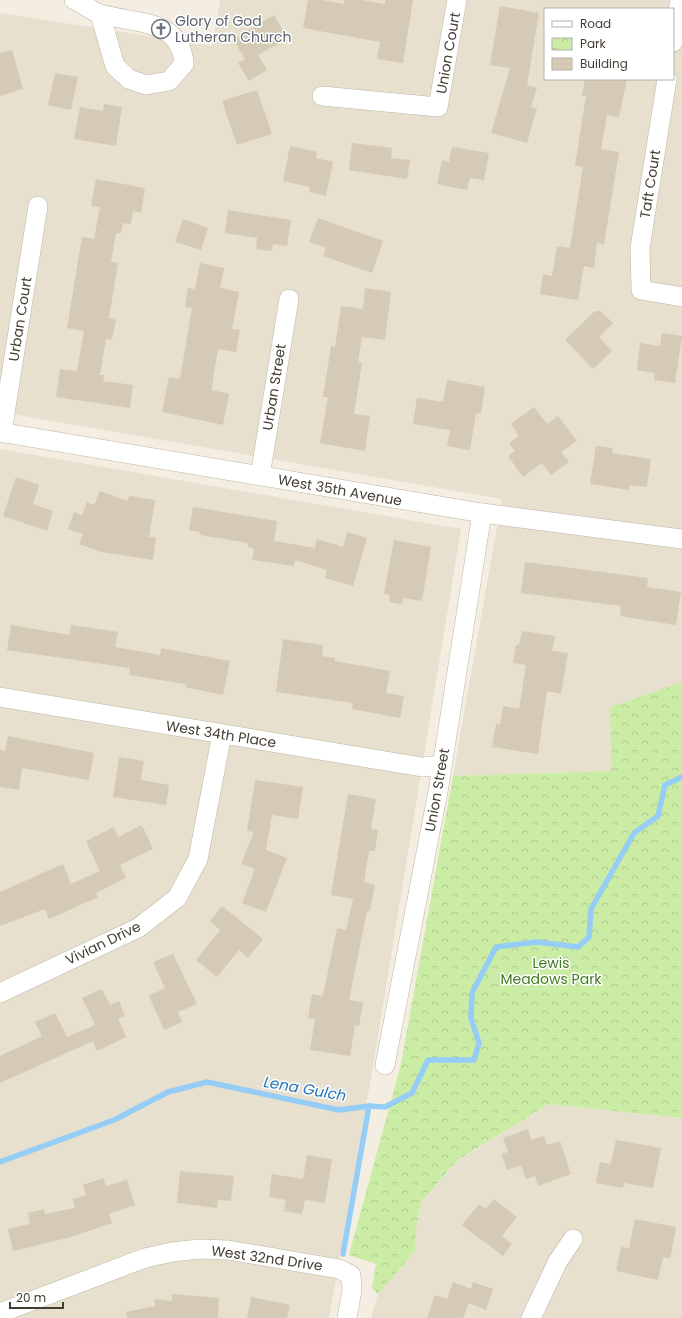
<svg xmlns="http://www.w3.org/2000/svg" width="682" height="1318" font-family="Poppins,sans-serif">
<defs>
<pattern id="park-crowns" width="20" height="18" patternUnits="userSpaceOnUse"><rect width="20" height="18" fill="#caeca5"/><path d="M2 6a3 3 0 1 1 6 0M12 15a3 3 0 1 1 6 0" fill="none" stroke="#afcb8e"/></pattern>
</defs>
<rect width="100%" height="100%" fill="#f3eee1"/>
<g fill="#e7e0ce" fill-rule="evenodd">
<path d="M220,0h462v682l-72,25 1,64 -158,5 49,-277 -502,-87v-399l212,33zM545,9h128v70h-128z"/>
<path d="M0,449l461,80 -89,543 -43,246h-329z"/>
<path d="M549,1104l133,14v200h-311l7,-24 37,-43 1,-21 5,-28 38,-42z"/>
</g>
<path fill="url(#park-crowns)" d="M682,682v436l-133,-14 -91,56 -37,42 -5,28 -1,21 -37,43 -6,-6 4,-24 -27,-9 52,-191 52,-288 158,-5 -1,-64z"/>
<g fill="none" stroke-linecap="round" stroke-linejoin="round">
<g stroke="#95cdf7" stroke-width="5.5">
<path d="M0,1162l114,-42 54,-28 39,-10 132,28 30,-4 16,1 27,-14 16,-33h46l5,-17 -8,-25 1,-25 24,-46 41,-5 41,5 11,-10 2,-28 43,-76 24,-17 7,-31 17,-8"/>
<path d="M343,1254l26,-148"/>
</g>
</g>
<g fill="#d4cab5">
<path d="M308,0h14l22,4v-4h17l24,4v-4h28l-10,63 -26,-4 3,-17 -77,-14z"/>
<path d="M500,6l39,7 -12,72 10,3 -6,19 6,1 -10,35 -36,-10 19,-65 -20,-3z"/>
<path d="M274,15l11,19v6l-27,15 9,15 -18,11 -11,-18 7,-4 -12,-20z"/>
<path d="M12,50l11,39 -23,7v-43z"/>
<path d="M55,73l23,4 -7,33 -23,-5z"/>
<path d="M585,79h42l-8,38 -12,-2 -6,34 18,3 -15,92 -7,-1 -3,25 -10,-2 -6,34 -38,-6 3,-20 9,2 5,-30 13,2 13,-81 -8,-2 11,-69h-4z"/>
<path d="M257,90l15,44 -35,11 -15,-44z"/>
<path d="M104,104l18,3 -6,39 -42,-7 6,-32 23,4z"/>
<path d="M352,143l40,5 -1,10 19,2 -3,19 -58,-9z"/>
<path d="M290,146l27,6 -1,6 17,4 -7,34 -17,-4 1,-5 -27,-6z"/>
<path d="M452,147l37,6 -5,27 -14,-2 -3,12 -30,-6 5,-24 7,2z"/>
<path d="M96,179l49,9 -4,25 -8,-2 -2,13 -8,-1 -2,10h-5l-5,29 7,1 -9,55 7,2 -4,20 -6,-1 -6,36h4l-1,6 30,4 -3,23 -74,-11 4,-28 17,2 7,-40 -17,-3 15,-91 12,2 6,-32 -9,-1z"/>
<path d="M228,210l63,10 -4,26 -14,-2 -1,7 -16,-2 1,-11 -32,-5z"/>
<path d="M318,218l65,23 -11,32 -49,-17 3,-8 -17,-6z"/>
<path d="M183,219l25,9 -7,22 -26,-8z"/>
<path d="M200,263l24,5 -4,20 19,4 -7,37 8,1 -4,22 -18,-3 -6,37v4l17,4 -6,31 -61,-13 7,-35 11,2 12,-71 -7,-1 3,-19 7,1z"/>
<path d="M365,288l26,4 -6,48 -23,-3 -4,26h4l-8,51 16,2 -5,35 -45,-8 8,-46h-5l8,-51 4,1 6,-41 22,3z"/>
<path d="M595,311h5l13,12 -14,14 13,14 -19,18 -28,-29z"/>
<path d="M662,333l20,3 -7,47 -21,-3 1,-7 -18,-3 3,-27 20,3z"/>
<path d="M447,380l38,7 -4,26h-5l-6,37 -23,-4 3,-16 -37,-6 4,-26 26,4z"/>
<path d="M534,407l13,17 11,-8 19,25 -16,11 8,10 -18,13 -9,-12 -19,14 -15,-21 7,-5 -6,-8 10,-7 -8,-12z"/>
<path d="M596,446l17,2 -1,5 39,6 -4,28 -17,-2 -1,5 -39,-6z"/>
<path d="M16,477l23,8 -6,19 20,7 -6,20 -44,-15z"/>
<path d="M100,491l28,10 1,-5 26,4 -6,37 7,1 -3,22 -52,-8 -22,-8 4,-10 -15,-5 6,-17 8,3 5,-13 7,3z"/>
<path d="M193,507l84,14 -3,20 41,7 2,-9 26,8 4,-15 20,6 -14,48 -28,-8 2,-8 -32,-10 -1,6 -42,-6 2,-11 -6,-2v-4l-48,-8v-3l-11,-2z"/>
<path d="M394,540l37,7 -9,54 -19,-3 -1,6 -13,-2 1,-7 -6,-1z"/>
<path d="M525,562l123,16 -1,9 34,5 -5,33 -56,-9 1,-10 -100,-13z"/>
<path d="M11,625l59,10 1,-10 47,7 -3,15 45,8 1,-7 69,13 -7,34 -38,-8 1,-3 -57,-9 1,-7 -123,-18z"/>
<path d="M522,631l33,5 -3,15 16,2 -7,41 -14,-3 -9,63 -46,-7 4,-23 4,1 3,-19 16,3 7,-44 -13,-2 3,-18h3z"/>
<path d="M283,639l40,6 -1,11 13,2v3l55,10 -4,22 18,3 -4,22 -48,-9 1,-6 -77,-11z"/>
<path d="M8,736l86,17 -5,27 -67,-12 -3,22 -19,-3v-37l5,1z"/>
<path d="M119,757l25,4 -3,19 28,5 -3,20 -53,-8z"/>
<path d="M255,780l48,7 -5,32 -26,-4 -6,35 21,8 -21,54 -24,-9 13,-34 -14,-5 13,-32 -7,-1z"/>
<path d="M348,794l28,5 -5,30 7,1 -3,21h-6l-5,31 11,3 -5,26h-3l-18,89 14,2 -4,24 -4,-1 -5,31 -40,-6 5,-31 -7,-1 4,-24 11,2 14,-68 9,2 7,-31 -22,-4z"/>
<path d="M142,825l11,24 -33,16 6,13 -30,15 2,4 -49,22 -4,-10 -45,17v-34l63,-28 8,20 29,-13 -14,-30 28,-14 4,10z"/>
<path d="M222,906l41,33 -15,19 -9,-8 -22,27 -21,-17 24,-30 -10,-9z"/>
<path d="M173,954l24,50 -19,8 4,10 -18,8 -15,-34 16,-8 -12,-26z"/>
<path d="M102,989l8,16 9,-4 6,15 -7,3 8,18 -29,14 -4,-10 -93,42v-27l42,-20 -7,-14 20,-9 12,24 28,-12 -13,-27z"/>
<path d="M528,1129l3,11 13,-4 3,9 13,-4 11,33 -33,12 -3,-10 -9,3 -5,-14 -14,5 -6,-16 7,-2 -5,-14z"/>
<path d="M616,1140l45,8 -8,40 -29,-5 -1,5 -27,-5 4,-21 11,2z"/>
<path d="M307,1155l25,4 -7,44 -20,-3 -3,14 -18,-3 2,-11 -17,-3 3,-23 31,5z"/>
<path d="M180,1171l54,5 -3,25 -13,-1 -1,8 -40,-5z"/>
<path d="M103,1178l3,8 21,-6 8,25 -26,9 3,9 -41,14 -58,14 -5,-22 22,-5 -2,-11 16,-4 1,5 30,-6 -2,-9 13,-4 -3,-10z"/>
<path d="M494,1199l23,18 -15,19 10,8 -9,12 -41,-31 17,-21 7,5z"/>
<path d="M635,1219l41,8 -6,32 -7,-2 -5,23 -42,-9 5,-24 8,1z"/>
<path d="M453,1282l18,7 2,-7 20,7 -7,21 -17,-7 -6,15h-36l8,-23 12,4z"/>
<path d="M172,1294l47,4 -1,20h-91l-1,-6 29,-6v-7l17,2z"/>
<path d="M251,1297l39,8 -3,13h-40z"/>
</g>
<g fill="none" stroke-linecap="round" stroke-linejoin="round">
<defs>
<g id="minor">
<path d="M74,0c10,3 17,12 27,14 34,10 80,4 83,50l-15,17 -23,4 -17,-6 -14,-13 -15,-52"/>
<path d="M673,42l7,-42"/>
<path d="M667,79l-27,169 1,42 41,7"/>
<path d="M322,96l116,11 19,-107"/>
<path d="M0,432l482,81 200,26"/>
<path d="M2,432l36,-226"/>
<path d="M260,476l29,-177"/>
<path d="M0,697l422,70 20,-2"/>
<path d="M0,993l138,-65 39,-30 21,-39 24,-125"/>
<path d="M385,1065l54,-279 43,-273"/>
<path d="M0,1313l145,-55 27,-6 28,-3 28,1 111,19 12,6 1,15 -5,28"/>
<path d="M531,1318l27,-57 15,-22"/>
</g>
</defs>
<use href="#minor" stroke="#beb6a3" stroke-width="20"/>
<use href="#minor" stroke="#fff" stroke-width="19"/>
</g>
<defs>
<symbol id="church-ring" viewBox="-11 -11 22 22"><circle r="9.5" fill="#fff" stroke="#6b7280" stroke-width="1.5"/><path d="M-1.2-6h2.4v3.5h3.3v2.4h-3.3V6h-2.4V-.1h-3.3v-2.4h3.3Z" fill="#6b7280"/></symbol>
</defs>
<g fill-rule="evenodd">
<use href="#church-ring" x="150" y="18" width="22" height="22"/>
</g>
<g text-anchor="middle" stroke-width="3" stroke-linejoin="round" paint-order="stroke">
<g font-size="14" fill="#5b616d" stroke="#fff" text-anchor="start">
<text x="175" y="26">Glory of God<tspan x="175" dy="16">Lutheran Church</tspan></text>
</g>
<g font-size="14" fill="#443d31" stroke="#fff">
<text transform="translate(448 53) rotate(-80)" y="5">Union Court</text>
<text transform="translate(650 184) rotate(-81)" y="5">Taft Court</text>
<text transform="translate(20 319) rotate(-81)" y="5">Urban Court</text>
<text transform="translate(274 387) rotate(-81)" y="5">Urban Street</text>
<text transform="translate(340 490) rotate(10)" y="5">West 35th Avenue</text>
<text transform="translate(221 734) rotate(9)" y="5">West 34th Place</text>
<text transform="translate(437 790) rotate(-80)" y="5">Union Street</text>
<text transform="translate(103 943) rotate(-26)" y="5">Vivian Drive</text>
<text transform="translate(267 1258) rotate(8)" y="5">West 32nd Drive</text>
</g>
<g font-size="14" fill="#407b20" stroke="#fff">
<text x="551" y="968">Lewis<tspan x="551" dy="16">Meadows Park</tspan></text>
</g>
<g font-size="15" font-style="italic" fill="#2175ba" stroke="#fff">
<text transform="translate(305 1089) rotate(10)" y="5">Lena Gulch</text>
</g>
</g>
<rect x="544" y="8" width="130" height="72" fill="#ffffff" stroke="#b4b1ad"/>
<rect x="552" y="21" width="20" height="6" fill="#ffffff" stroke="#b4b1ad"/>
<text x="580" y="28" font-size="12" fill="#443d31">Road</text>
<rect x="552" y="38" width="20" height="12" fill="url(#park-crowns)" stroke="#b4b1ad"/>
<text x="580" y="48" font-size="12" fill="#443d31">Park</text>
<rect x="552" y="58" width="20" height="12" fill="#d4cab5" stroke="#b4b1ad"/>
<text x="580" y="68" font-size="12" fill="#443d31">Building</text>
<path d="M10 1302v6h53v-6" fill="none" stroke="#443d31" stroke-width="2"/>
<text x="16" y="1302" font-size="12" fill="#443d31" stroke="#ffffff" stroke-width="3" paint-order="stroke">20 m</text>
</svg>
